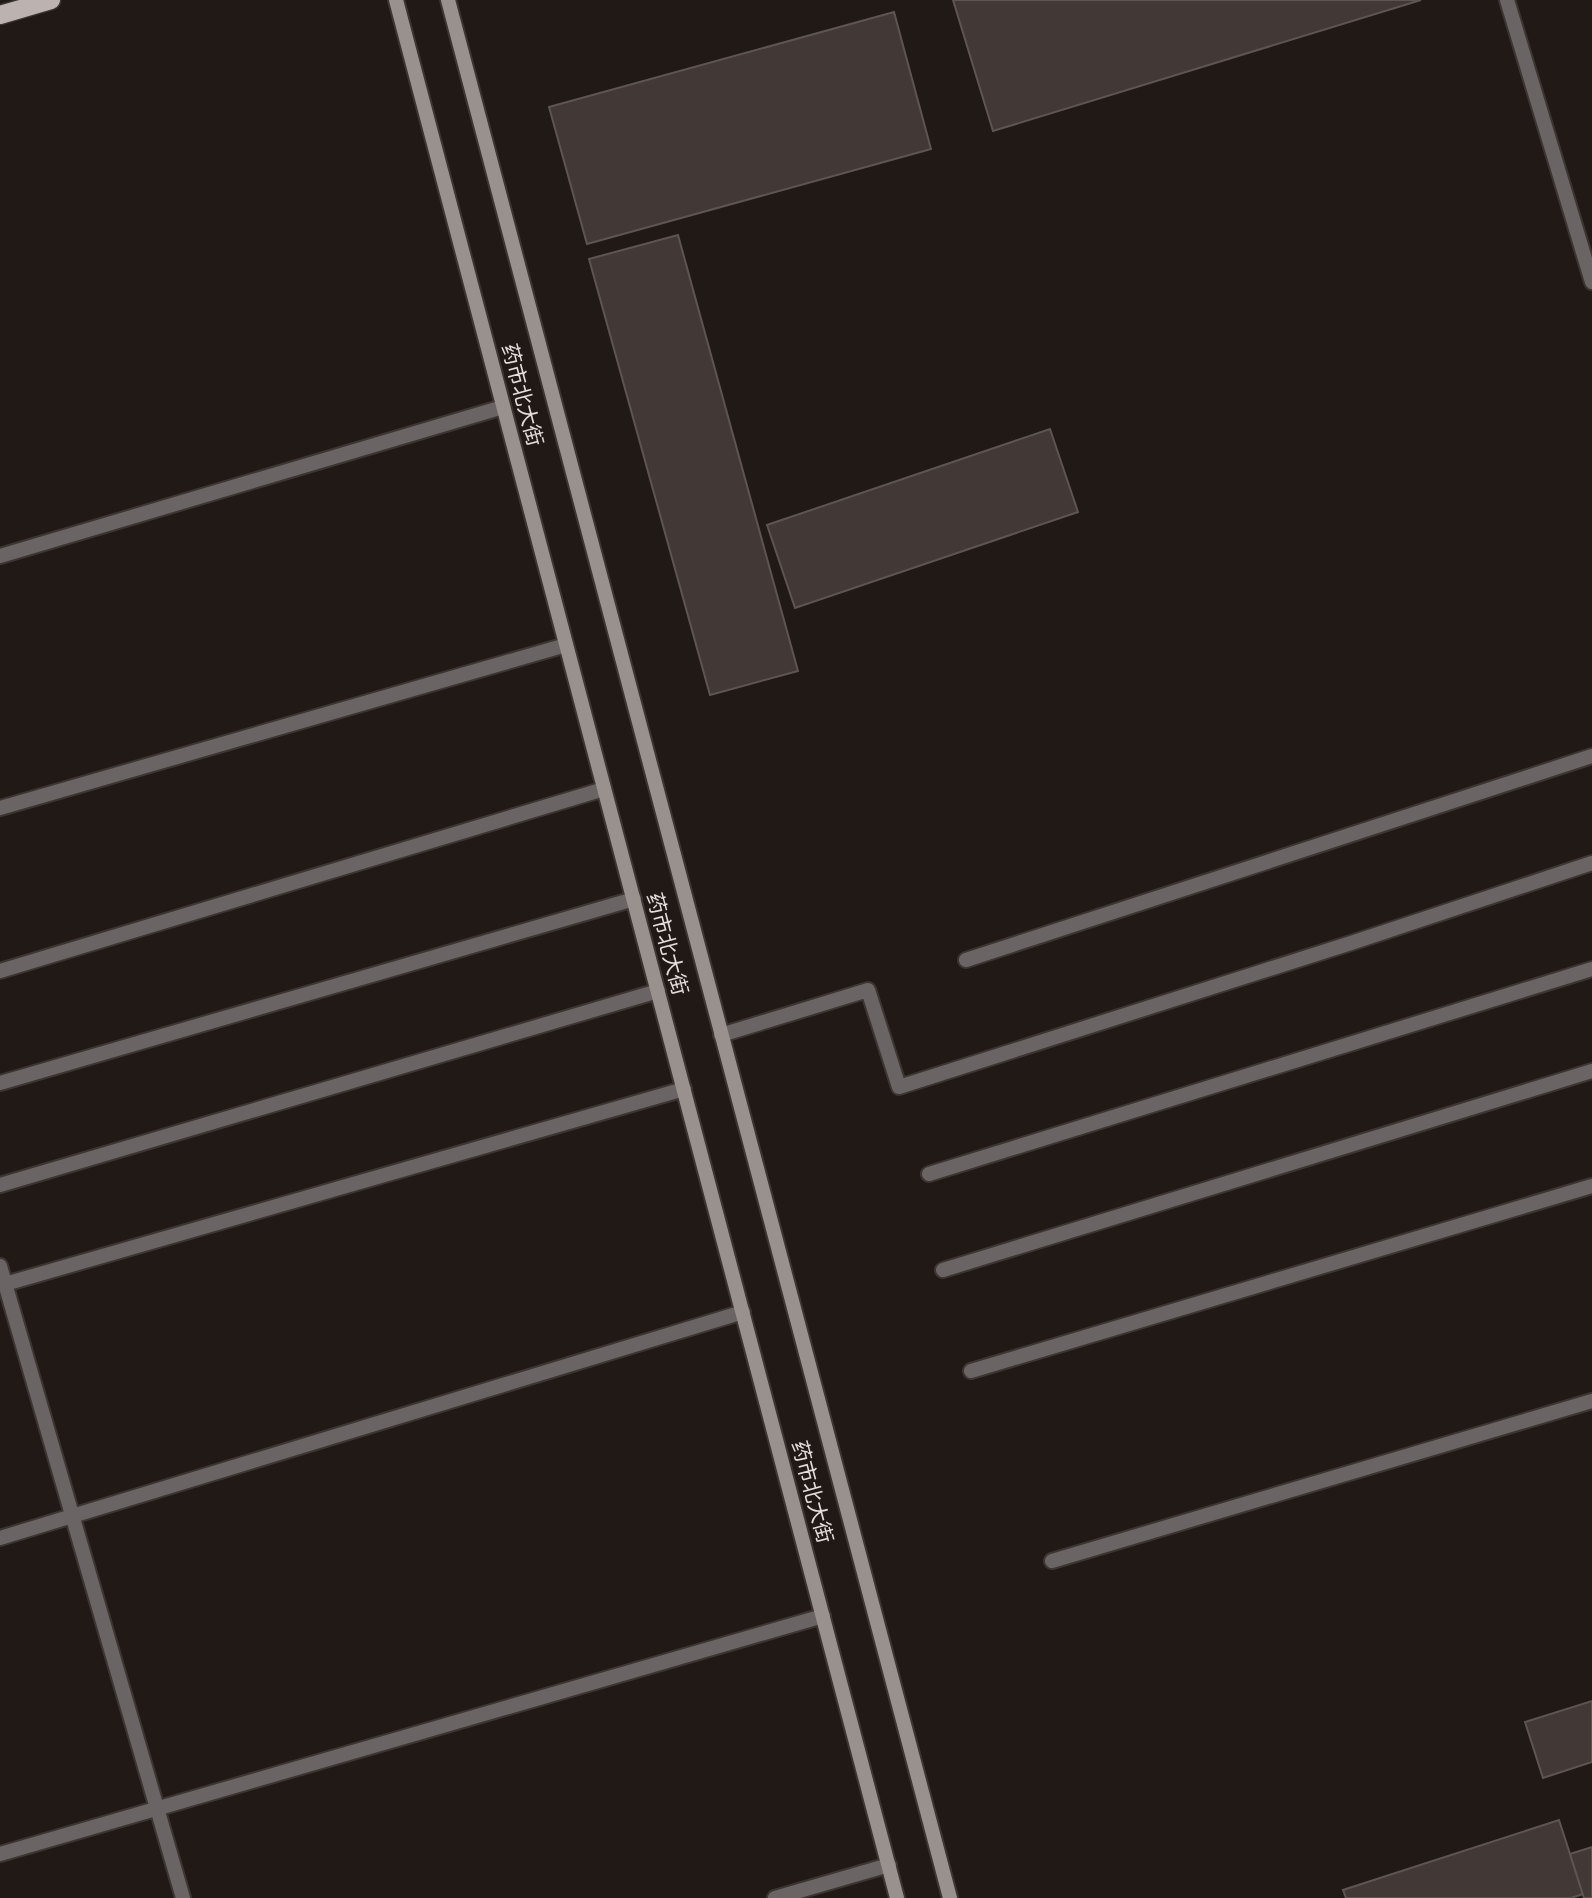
<svg xmlns="http://www.w3.org/2000/svg" width="1592" height="1898" font-family="Inter,'Noto Sans SC',sans-serif">
<rect width="100%" height="100%" fill="#211916"/>
<g fill="#423936" stroke="#5e5552" stroke-width="2">
<path d="M953,0h468l-428,131z"/>
<path d="M894,12l37,137 -344,95 -38,-137z"/>
<path d="M678,235l120,436 -88,24 -121,-436z"/>
<path d="M1050,429l28,83 -283,96 -28,-83z"/>
<path d="M1592,1701v61l-49,16 -18,-56z"/>
<path d="M1559,1820l24,74 -12,4h-225l-3,-8z"/>
<path d="M1592,1847v51h-8l-14,-44z"/>
</g>
<g fill="none" stroke-linecap="round" stroke-linejoin="round">
<defs>
<g id="service">
<path d="M966,960l626,-204"/>
<path d="M721,1035l147,-45 31,97 452,-144 241,-80"/>
<path d="M0,1083l634,-184"/>
<path d="M929,1174l663,-205"/>
<path d="M0,1185l658,-194"/>
<path d="M943,1270l649,-199"/>
<path d="M5,1284l679,-195"/>
<path d="M971,1371l621,-185"/>
</g>
<g id="minor">
<path d="M1507,0l85,282"/>
<path d="M0,556l503,-149"/>
<path d="M0,808l566,-163"/>
<path d="M0,971l604,-182"/>
<path d="M0,1266l183,632"/>
<path d="M0,1538l743,-226"/>
<path d="M1052,1561l540,-160"/>
<path d="M0,1854l823,-238"/>
<path d="M775,1898l114,-33"/>
</g>
<g id="secondary">
<path d="M396,0l501,1898"/>
<path d="M448,0l502,1898"/>
</g>
<path id="primary" d="M0,15l51,-15"/>
</defs>
<use href="#service" stroke="#3c3532" stroke-width="18"/>
<use href="#minor" stroke="#3c3532" stroke-width="18"/>
<use href="#secondary" stroke="#3c3532" stroke-width="18"/>
<use href="#primary" stroke="#3c3532" stroke-width="21"/>
<use href="#service" stroke="#6a6564" stroke-width="14"/>
<use href="#minor" stroke="#6a6564" stroke-width="14"/>
<use href="#secondary" stroke="#98918e" stroke-width="14"/>
<use href="#primary" stroke="#bcb2af" stroke-width="18"/>
</g>
<g text-anchor="middle" stroke-width="7" stroke-linejoin="round" paint-order="stroke">
<g font-size="21" fill="#e4dedc" stroke="#211916">
<text transform="translate(522 395) rotate(75)" y="7">药市北大街</text>
<text transform="translate(667 944) rotate(75)" y="7">药市北大街</text>
<text transform="translate(812 1492) rotate(75)" y="7">药市北大街</text>
</g>
</g>
</svg>
